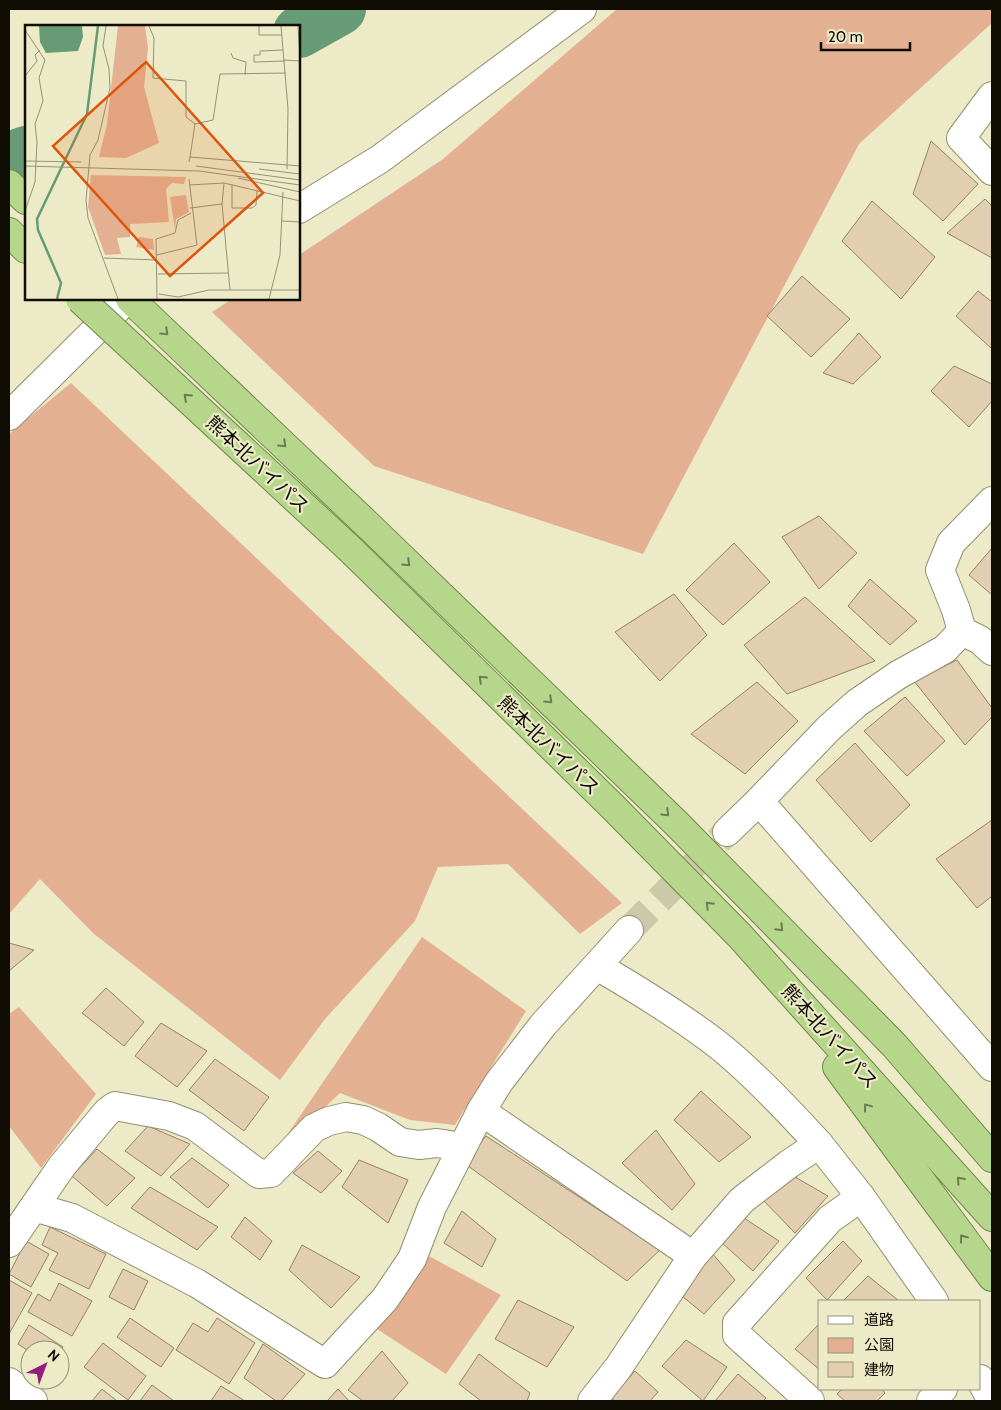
<svg xmlns="http://www.w3.org/2000/svg" width="1001" height="1410" font-family="Cabin,'Noto Sans JP',sans-serif">
<rect width="100%" height="100%" fill="#edeac7"/>
<g fill="#e3b192">
<path d="M617,9h375v14l-133,121 -216,410 -269,-88 -162,-154 20,-13h67v-44l144,-96z"/>
<path d="M71,383l551,520 -42,31 -72,-70 -70,3 -23,54 -90,98 -45,61 -187,-147 -53,-54 -31,35v-480z"/>
<path d="M422,937l104,74 -71,114 -45,-5 -70,-27 -68,64z"/>
<path d="M19,1007l77,87 -55,74 -32,-42v-112z"/>
<path d="M427,1255l74,40 -55,79 -69,-45z"/>
</g>
<g fill="none" stroke-linecap="round" stroke-linejoin="round">
<g stroke="#679b75" stroke-width="52">
<path d="M299,32l41,-23"/>
<path d="M9,158l17,-6"/>
</g>
</g>
<g fill="#e2ceb1" stroke="#948266">
<path d="M931,141l47,43 -35,37 -30,-27z"/>
<path d="M985,199l7,7v52l-45,-25z"/>
<path d="M872,201l63,56 -34,42 -59,-58z"/>
<path d="M802,276l48,43 -39,38 -44,-41z"/>
<path d="M978,291l14,11v47l-36,-33z"/>
<path d="M859,333l22,24 -28,27 -30,-11z"/>
<path d="M954,366l38,18v17l-23,26 -38,-36z"/>
<path d="M819,516l38,37 -38,36 -37,-52z"/>
<path d="M734,543l36,39 -47,43 -37,-35z"/>
<path d="M992,548v47l-23,-20z"/>
<path d="M870,579l47,42 -27,24 -42,-39z"/>
<path d="M674,594l33,41 -47,46 -45,-49z"/>
<path d="M805,597l70,64 -88,33 -43,-49z"/>
<path d="M957,660l35,48v9l-27,28 -51,-64z"/>
<path d="M757,682l41,39 -53,53 -54,-40z"/>
<path d="M905,697l40,44 -38,35 -43,-45z"/>
<path d="M855,743l55,62 -39,37 -55,-62z"/>
<path d="M992,820v76l-15,12 -41,-49z"/>
<path d="M9,943l25,7 -25,21z"/>
<path d="M106,988l38,34 -20,24 -42,-33z"/>
<path d="M161,1023l46,28 -30,36 -42,-31z"/>
<path d="M215,1059l54,38 -25,34 -55,-41z"/>
<path d="M701,1091l50,46 -32,25 -45,-42z"/>
<path d="M148,1126l42,18 -29,32 -36,-25z"/>
<path d="M656,1130l39,54 -23,26 -50,-47z"/>
<path d="M486,1136l174,114 -33,31 -163,-118z"/>
<path d="M97,1149l38,29 -28,28 -35,-30z"/>
<path d="M318,1151l24,20 -21,22 -28,-20z"/>
<path d="M192,1158l37,27 -21,23 -38,-31z"/>
<path d="M359,1160l49,20 -20,43 -46,-36z"/>
<path d="M795,1177l33,19 -33,37 -34,-35z"/>
<path d="M150,1187l68,40 -21,23 -66,-42z"/>
<path d="M462,1211l34,28 -14,28 -38,-24z"/>
<path d="M245,1217l27,24 -12,19 -29,-23z"/>
<path d="M744,1218l35,23 -26,30 -33,-30z"/>
<path d="M50,1227l56,27 -17,35 -40,-19 9,-17 -16,-8z"/>
<path d="M26,1241l23,13 -18,33 -22,-13z"/>
<path d="M843,1241l19,20 -35,39 -21,-22z"/>
<path d="M302,1245l58,32 -29,31 -42,-38z"/>
<path d="M712,1253l23,27 -31,34 -21,-17z"/>
<path d="M123,1269l25,12 -14,29 -25,-13z"/>
<path d="M868,1276l31,25h-56z"/>
<path d="M9,1280l23,13 -23,41z"/>
<path d="M59,1283l33,18 -20,35 -44,-24 10,-18 12,7z"/>
<path d="M518,1300l56,27 -27,40 -52,-28z"/>
<path d="M130,1318l44,30 -13,19 -44,-30z"/>
<path d="M217,1318l38,25 -26,41 -53,-34 17,-27 15,9z"/>
<path d="M820,1323v47l-25,-21z"/>
<path d="M29,1325l34,22 -3,4v-1h-30v2l-12,-8z"/>
<path d="M686,1340l41,27 -24,34 -41,-35z"/>
<path d="M103,1343l43,33 -18,24 -44,-33z"/>
<path d="M263,1344l42,30 -24,27h-5l-32,-23z"/>
<path d="M382,1351l26,32 -16,18h-29l-15,-11z"/>
<path d="M479,1354l51,39 -3,8h-46l-22,-17z"/>
<path d="M635,1371l23,21 -8,9h-35l-4,-3z"/>
<path d="M738,1374l28,24 -3,3h-48z"/>
<path d="M152,1385l22,16h-34z"/>
<path d="M221,1386l24,15h-34z"/>
<path d="M102,1389l15,12h-25z"/>
<path d="M338,1389l11,12h-22z"/>
<path d="M842,1389h40l3,4 -8,8h-32l-8,-7z"/>
</g>
<g fill="none" stroke-linecap="round" stroke-linejoin="round">
<path stroke="#ccc9aa" stroke-width="28" stroke-dasharray="28 14" stroke-linecap="butt" d="M629,930l98,-98"/>
<defs>
<g id="minor">
<path d="M992,96l-31,42 31,33"/>
<path d="M299,209l81,-50 202,-150"/>
<path d="M9,416l118,-117"/>
<path d="M992,501l-41,42 -11,27 16,40 6,21 18,9 12,11"/>
<path d="M759,801l70,-73 28,-25 41,-28 47,-26 17,-18"/>
<path d="M727,832l32,-31 233,266"/>
<path d="M481,1111l212,145"/>
<path d="M819,1144l42,53 73,104"/>
<path d="M34,1207l38,11 126,66 127,80 60,-65 27,-40 20,-52 49,-96 18,-29 44,-57 86,-95"/>
<path d="M9,1243l53,-77 45,-54 8,-6 54,10 26,10 64,48 12,-1 43,-45 15,-7 17,-4 17,3 15,7 22,15 19,3 18,-2 25,4"/>
<path d="M980,1379l12,22"/>
<path d="M9,1382l24,19"/>
<path d="M592,1401l26,-33 75,-112 49,-56 47,-36 30,-20c-31,-34 -62,-67 -97,-96 -39,-31 -82,-57 -125,-82"/>
<path d="M810,1401l-73,-66v-12l93,-104 31,-22"/>
<path d="M931,1401l12,-12"/>
</g>
<g id="trunk">
<path d="M9,184l17,16"/>
<path d="M9,232l17,17"/>
<path d="M130,299l242,230 305,295 218,222 97,112"/>
<path d="M351,550l262,257 127,129 252,281"/>
<path d="M837,1067l155,210"/>
</g>
</defs>
<use href="#minor" stroke="#918f6f" stroke-width="30"/>
<use href="#trunk" stroke="#708849" stroke-width="30"/>
<use href="#minor" stroke="#fff" stroke-width="28"/>
<use href="#trunk" stroke="#b6d68b" stroke-width="28"/>
<defs>
<path id="trunk-bridge" d="M80,299l271,251"/>
</defs>
<use href="#trunk-bridge" stroke="#708849" stroke-width="30" stroke-linecap="butt"/>
<use href="#trunk-bridge" stroke="#b6d68b" stroke-width="28"/>
</g>
<defs><path id="oneway-chevron" d="M-2-3.5L2.5 0L-2 3.5" fill="none" stroke-width="1.6" stroke-linecap="round" stroke-linejoin="round" transform="scale(1.25)"/></defs>
<g stroke="#6b7c4e">
<use href="#oneway-chevron" transform="translate(165 332) rotate(44)"/>
<use href="#oneway-chevron" transform="translate(187 397) rotate(-137)"/>
<use href="#oneway-chevron" transform="translate(283 444) rotate(44)"/>
<use href="#oneway-chevron" transform="translate(407 563) rotate(44)"/>
<use href="#oneway-chevron" transform="translate(482 679) rotate(-136)"/>
<use href="#oneway-chevron" transform="translate(549 700) rotate(44)"/>
<use href="#oneway-chevron" transform="translate(666 813) rotate(44)"/>
<use href="#oneway-chevron" transform="translate(709 905) rotate(-135)"/>
<use href="#oneway-chevron" transform="translate(780 928) rotate(46)"/>
<use href="#oneway-chevron" transform="translate(867 1107) rotate(-127)"/>
<use href="#oneway-chevron" transform="translate(960 1180) rotate(-132)"/>
<use href="#oneway-chevron" transform="translate(963 1238) rotate(-127)"/>
</g>
<g text-anchor="middle" stroke-width="4.5" stroke-linejoin="round" paint-order="stroke">
<g font-size="19" fill="#0f0d03" stroke="#edeac7">
<text transform="translate(258 464) rotate(43)" y="7">熊本北バイパス</text>
<text transform="translate(549 745) rotate(44)" y="7">熊本北バイパス</text>
<text transform="translate(830 1036) rotate(48)" y="7">熊本北バイパス</text>
</g>
</g>
<g transform="translate(25 25)">
<rect width="275" height="275" fill="#edeac7"/>
<path d="M93,1h27l3,22 -4,39 15,56 -33,15 -27,-1 8,-33zM66,150l95,2 -2,7 -12,-1 -6,6 3,33 -39,2v13l-13,1 4,16 -16,1 -17,-48zM161,170l3,17 -13,7 -1,11 -5,-33zM114,212l14,2 1,11 -18,-3z" fill="#e3b192"/>
<path d="M14,1h43l1,11 -5,14 -32,2 -6,-11z" fill="#679b75"/>
<path fill="none" stroke="#679b75" stroke-width="2.5" d="M32,274l4,-16 -23,-53 -1,-11 50,-105 11,-88"/>
<path fill="none" stroke="#949279" stroke-width="1" d="M81,1l-3,20 6,23 1,19 -12,52 -8,15 -4,45 2,18 30,81M124,1l5,12 -1,40 33,3v36l9,7 18,-4 7,-46 66,-1M234,1v9h23M256,1l7,83 -1,60M273,1l2,33M0,5l20,30 -6,18 4,23 -8,23 2,18 -2,40 -10,29M258,25l-23,1v4h-6v7l31,-1M206,28l2,5 13,4 -1,13M259,35l16,1M0,51l12,-15 -2,-6 5,-5M165,132l5,-33M0,136l56,1M164,137l1,-5 110,9M0,141l174,5 101,14M171,141l104,14M234,144l41,5M213,153l62,14M199,158l76,18M164,160l35,-2 -2,21 8,86M207,160v23h20l4,-3 1,-14M165,183l32,-4M257,196l18,1M132,230l40,-10 -8,-66M79,233l53,2M133,249l70,-1M134,269l19,3 31,-7h91M132,274l-1,-60 19,-6 3,-13 13,-7M244,274l11,-44 3,-63"/>
<path fill="#dd550c" fill-opacity="0.15" stroke="#dd550c" stroke-width="2.5" d="M121,37l117,131 -93,83 -117,-130z"/>
<rect width="275" height="275" fill="none" stroke="#0f0d03" stroke-width="2.5"/>
</g>
<rect width="1001" height="1410" fill="none" stroke="#0f0d03" stroke-width="20"/>
<rect x="818" y="1300" width="162" height="90" fill="#edeac7" stroke="#949279"/>
<rect x="828" y="1316" width="25" height="8" fill="#ffffff" stroke="#949279"/>
<text x="864" y="1325" font-size="15" fill="#0f0d03">道路</text>
<rect x="828" y="1338" width="25" height="15" fill="#e3b192" stroke="#949279"/>
<text x="864" y="1350" font-size="15" fill="#0f0d03">公園</text>
<rect x="828" y="1362" width="25" height="15" fill="#e2ceb1" stroke="#949279"/>
<text x="864" y="1375" font-size="15" fill="#0f0d03">建物</text>
<g transform="translate(45 1365) rotate(42)"><circle r="24" fill="#edeac7" stroke="#949279"/>
<path d="M0-4L9 19L0 12L-9 19Z" fill="#951c78"/>
<text y="-8" font-size="14" font-weight="bold" text-anchor="middle" fill="#0f0d03">N</text>
</g>
<path d="M821 42v8h89v-8" fill="none" stroke="#0f0d03" stroke-width="2.5"/>
<text x="828" y="42" font-size="15" fill="#0f0d03" stroke="#edeac7" stroke-width="4" paint-order="stroke">20 m</text>
</svg>
